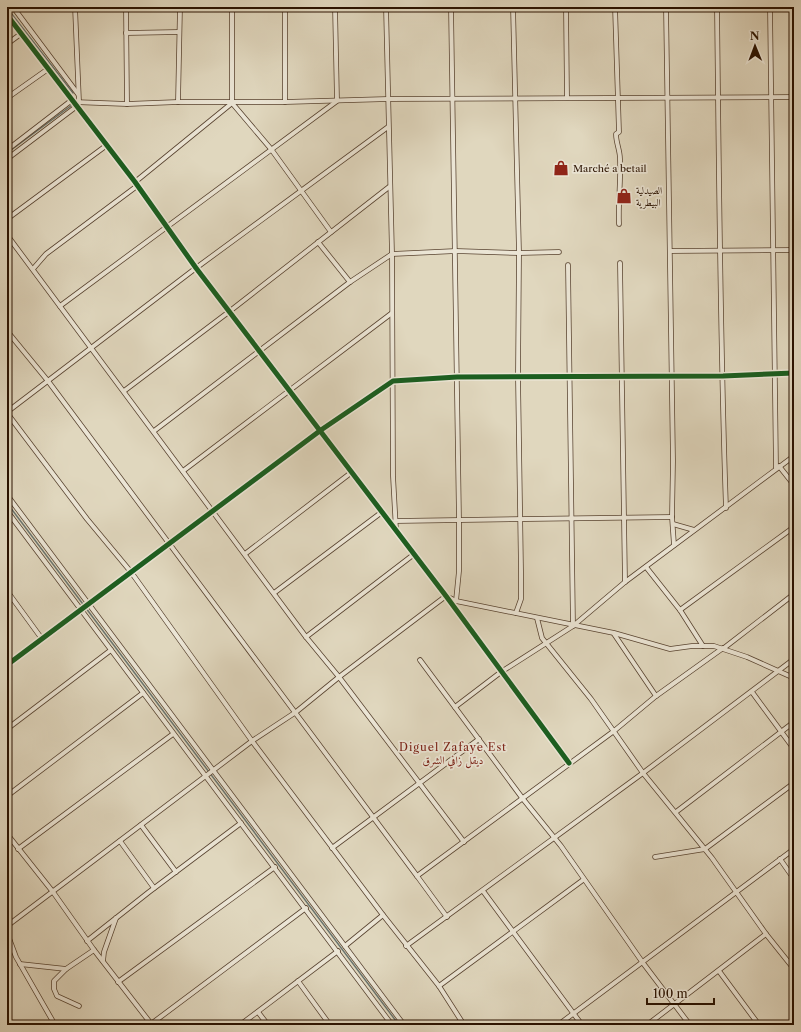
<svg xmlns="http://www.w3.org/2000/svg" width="801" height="1032" font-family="'Libre Caslon Text',Amiri,serif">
<rect width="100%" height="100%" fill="#e0d7be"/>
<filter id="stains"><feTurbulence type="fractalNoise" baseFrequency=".005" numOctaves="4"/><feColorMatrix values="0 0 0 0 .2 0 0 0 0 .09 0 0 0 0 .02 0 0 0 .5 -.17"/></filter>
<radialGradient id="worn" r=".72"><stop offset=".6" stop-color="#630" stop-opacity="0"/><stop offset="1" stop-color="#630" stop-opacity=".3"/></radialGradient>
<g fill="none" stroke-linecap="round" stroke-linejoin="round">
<g stroke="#6b7570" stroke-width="1.5">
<path d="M7,8l66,85"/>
<path d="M7,153l65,-48"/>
<path d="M7,503l392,522"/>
</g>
<defs>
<g id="minor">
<path d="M13,7l65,87"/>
<path d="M75,7l4,95"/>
<path d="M126,7l1,97"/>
<path d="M232,7v96l39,46 60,83"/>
<path d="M386,7l6,247 1,222 3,54"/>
<path d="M451,7l8,514v50l-3,30"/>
<path d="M513,7l6,246 -1,124 3,194v28l-5,14"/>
<path d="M566,7l1,91"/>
<path d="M615,7l4,125 -3,2c0,9 4,16 4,25 1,22 -2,43 -1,65"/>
<path d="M666,7l7,454 -1,56 2,28"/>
<path d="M717,7c2,167 3,334 9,501"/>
<path d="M770,7l6,461"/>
<path d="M7,15l128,167 61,86 250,328 123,167"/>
<path d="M126,33l53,-1"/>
<path d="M7,44l15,-11"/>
<path d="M7,98l41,-29"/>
<path d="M74,102l53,2 51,-2h107l103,-3 406,-2"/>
<path d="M178,102l2,-95"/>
<path d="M285,102v-95"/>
<path d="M7,150l65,-50"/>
<path d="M7,159l70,-53"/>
<path d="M135,182l97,-79"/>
<path d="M7,219l100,-74"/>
<path d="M7,235l299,402 33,40 125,165"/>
<path d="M318,242l32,40"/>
<path d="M670,251l124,-1"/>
<path d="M620,263l5,319"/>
<path d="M568,265l5,361"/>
<path d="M33,269l13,-15 91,-68"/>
<path d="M60,306l277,-205 -2,-94"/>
<path d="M7,331l41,50 369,495"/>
<path d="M124,391l106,-80 159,-124"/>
<path d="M7,412l189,-144 192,-141"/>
<path d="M7,413l80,106 44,53 121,169 131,174 56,71 25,39"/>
<path d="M154,431l196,-149 42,-28 64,-3 63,2 40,-1"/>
<path d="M779,466l15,19"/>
<path d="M183,471l209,-158"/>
<path d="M7,495l397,530"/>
<path d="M7,511l385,514"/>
<path d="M395,521l277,-4"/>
<path d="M673,524l21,6"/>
<path d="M245,554l107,-82"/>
<path d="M646,567l34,43 23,36"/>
<path d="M7,591l35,48"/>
<path d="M274,593l108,-81"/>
<path d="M448,597l8,4 158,32 56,16 22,-3h22l33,11 47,21"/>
<path d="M680,610l114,-83"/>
<path d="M537,618l5,20 49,61 52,74 69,85 54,76 28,35"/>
<path d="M614,634l42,62"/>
<path d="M306,637l107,-82"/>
<path d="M724,648l70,-54"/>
<path d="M420,660l103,139 38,47 82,117 47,62"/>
<path d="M7,665l314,-235 72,-49 64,-4 266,-1 71,-3"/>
<path d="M752,692l42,57"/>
<path d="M455,707l46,-35 72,-46 52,-44 169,-126"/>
<path d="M7,729l104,-79"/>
<path d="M7,796l136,-103"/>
<path d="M676,812l118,-90"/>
<path d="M141,825l35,47"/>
<path d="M7,834l46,58 41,58 58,75"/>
<path d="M120,841l34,47"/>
<path d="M332,848l147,-109"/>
<path d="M18,849l155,-115"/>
<path d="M655,857l50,-8 89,-66"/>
<path d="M780,859l14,20"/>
<path d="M483,891l99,134"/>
<path d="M447,917l-30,-41 197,-145 42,-35 67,-48"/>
<path d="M7,926l245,-185 44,-29 43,-35 107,-81"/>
<path d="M7,933l9,24 39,68"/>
<path d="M87,941l62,-49 92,-69"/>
<path d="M345,946l38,-31"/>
<path d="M406,946l237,-173 151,-114"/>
<path d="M103,961l1,-9 12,-34"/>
<path d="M20,964l46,5 28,-19"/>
<path d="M66,969l-12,12v8l3,7 22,10"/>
<path d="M719,971l40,54"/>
<path d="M298,981l32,44"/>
<path d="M118,982l157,-115"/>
<path d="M439,986l144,-106"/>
<path d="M258,1012l10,13"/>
<path d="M151,1024l155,-116"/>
<path d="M240,1025l98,-74"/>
<path d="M558,1025l236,-176"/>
<path d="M647,1025l119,-91"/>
</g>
</defs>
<use href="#minor" stroke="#584330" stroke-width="5.5"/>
<use href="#minor" stroke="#ebe5d5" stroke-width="4"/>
<defs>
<g id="cycleway">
<path d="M7,15l128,167 61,86 250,328 123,167"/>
<path d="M7,665l314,-235 72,-49 64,-4 266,-1 71,-3"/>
</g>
</defs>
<use href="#cycleway" stroke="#ebe5d5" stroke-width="8"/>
<use href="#cycleway" stroke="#1b5e20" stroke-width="5"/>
</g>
<defs>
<symbol id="shop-bare" viewBox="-9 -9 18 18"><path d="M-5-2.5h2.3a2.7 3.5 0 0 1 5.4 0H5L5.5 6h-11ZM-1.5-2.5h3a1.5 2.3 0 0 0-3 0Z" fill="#8f2418" stroke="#ebe5d5" stroke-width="2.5" paint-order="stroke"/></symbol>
</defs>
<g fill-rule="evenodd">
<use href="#shop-bare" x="550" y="157" width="22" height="22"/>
<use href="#shop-bare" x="613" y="185" width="22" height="22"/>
</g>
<g text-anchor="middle" stroke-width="3.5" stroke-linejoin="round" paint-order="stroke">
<g font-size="10" fill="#2a1200" stroke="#ebe5d5" text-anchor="start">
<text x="573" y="172">Marché a betail</text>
<text x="636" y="194">الصيدلية<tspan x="636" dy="12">البيطرية</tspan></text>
</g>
<g font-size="11" letter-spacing="1" fill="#7a1f14" stroke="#ebe5d5">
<text x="453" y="751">Diguel Zafaye Est<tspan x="453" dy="13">ديقل زافي الشرق</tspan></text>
</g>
</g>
<rect width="801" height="1032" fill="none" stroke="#e0d7be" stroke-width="24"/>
<rect x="8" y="8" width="785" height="1016" fill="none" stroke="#2a1200" stroke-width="2"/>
<rect x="12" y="12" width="777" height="1008" fill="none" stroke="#2a1200"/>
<g transform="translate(755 46) rotate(359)" stroke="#ebe5d5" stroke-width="3" paint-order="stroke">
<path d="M0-3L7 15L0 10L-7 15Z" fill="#2a1200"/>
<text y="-6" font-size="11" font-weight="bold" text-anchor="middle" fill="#2a1200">N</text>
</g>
<path d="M647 998v6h67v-6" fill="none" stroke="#2a1200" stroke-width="2"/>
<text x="653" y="998" font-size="12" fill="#2a1200" stroke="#ebe5d5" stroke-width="3" paint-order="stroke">100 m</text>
<rect width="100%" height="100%" filter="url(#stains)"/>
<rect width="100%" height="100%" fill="url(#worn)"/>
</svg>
